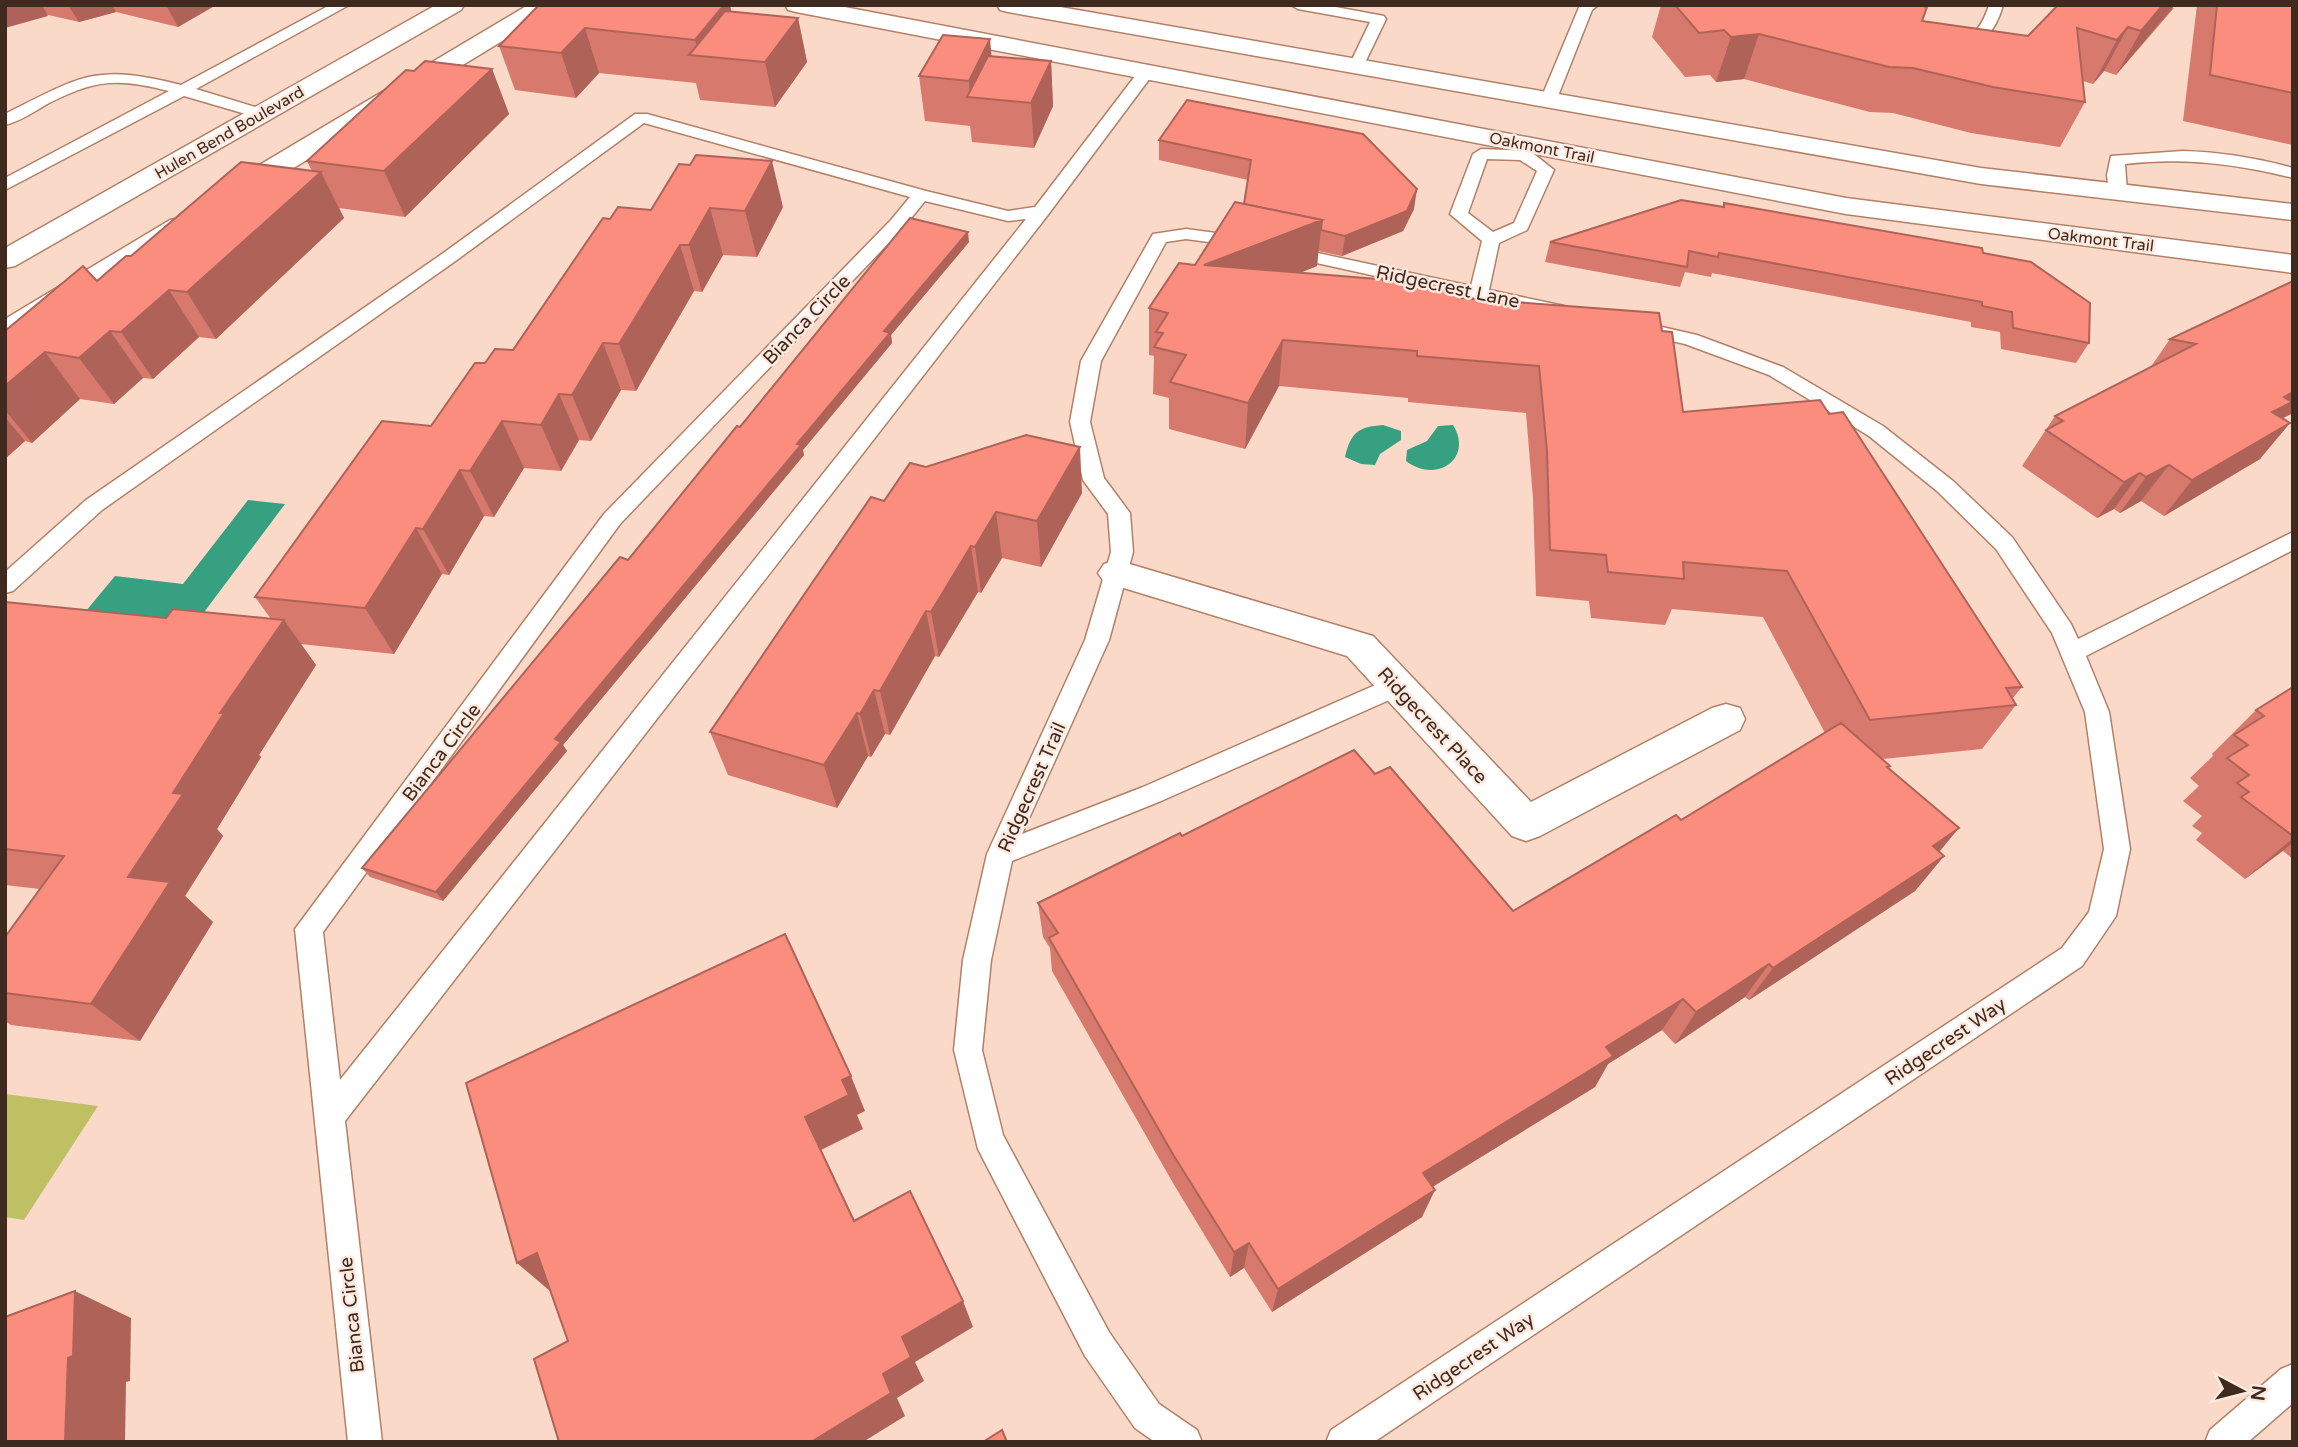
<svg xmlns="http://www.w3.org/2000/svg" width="2298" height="1447" font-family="'Varela Round',sans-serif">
<rect width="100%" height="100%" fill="#fad9c8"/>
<path fill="#bfbf64" d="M5,1094l93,12 -74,114 -19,-3z"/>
<g fill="#37a080">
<path d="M1383,425l18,6v9l-21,14 -5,11 -14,-1 -16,-7c6,-25 13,-30 38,-32z"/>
<path d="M1453,425c21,34 -17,59 -47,36l1,-11 20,-9 11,-15z"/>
<path d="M248,500l37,4 -98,131 -111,-12 39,-47 68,8z"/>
</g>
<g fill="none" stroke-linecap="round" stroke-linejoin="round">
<defs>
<g id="service">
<path d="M330,5h19l-153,84 72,22 2,3 -2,3h-12l-72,-21 -179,94v-12l164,-87c-51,-13 -73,-12 -120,12 -14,8 -28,18 -44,22v-11c76,-38 90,-51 176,-29z"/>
<path d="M1291,5h34l59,11 2,3 -25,52 -5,2 -8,-5 22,-46 -72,-13z"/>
<path d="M1580,5h18l-6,5 -36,91 -2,3h-12l-2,-3z"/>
<path d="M1989,5h14c-6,22 -22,49 -49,43l-3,-3c5,-4 10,-4 16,-7 12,-7 18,-20 22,-33z"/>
<path d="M1145,69l8,5 -106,142 -702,905 37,321h-34l-53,-513 309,-415 287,-294 19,-23 -266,-74 -190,139 -352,248 -89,81 -8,2v-21l81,-72 356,-246 193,-140h12l279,77 82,20 27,-4 104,-136zM925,201l83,20 18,-2 -686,861 -17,-148 297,-408 283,-296z"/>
<path d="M1481,149l49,2 24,19 -27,60 -28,13 -10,47 75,16 2,4 -2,4 -7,2 -272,-60 -9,-5 9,-5 186,40 11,-45 -32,-27 23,-60zM1487,159l33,1 17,11 -23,52 -21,9 -25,-19z"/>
<path d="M2183,151c38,1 74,7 110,17v10c-56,-14 -110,-21 -168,-14l2,28 -3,4 -6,1 -9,-5 -2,-17 4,-19z"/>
<path d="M1186,229l60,8 9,5 -9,5 -60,-8 -20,3 -65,119 -11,61 14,56 26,35 3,39 -24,88 -87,194 121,-47 246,-108 8,-2 8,2 4,7 -4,7 -244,108 -149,60 -21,99 -9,90 21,85 106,197 50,72 38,26 5,12h-47l-20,-14 -50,-72 -107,-207 -24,-99 9,-90 24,-106 98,-214 26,-88 -3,-38 -25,-34 -13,-58 11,-61 72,-127z"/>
<path d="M1640,322l57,13 86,32 100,59 70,55 59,56 59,87 7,15 215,-107v18l-207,106 23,56 21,137 -14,67 -34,50 -708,476h-48l5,-12 731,-482 27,-36 15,-63 -19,-137 -33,-79 -56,-84 -59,-58 -68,-55 -100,-61 -84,-31 -52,-12 -3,-4z"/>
<path d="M2293,1364v39l-45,39h-43l5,-12 71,-61z"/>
</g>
<path id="minor" d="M1116,560l257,76 158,166 181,-94 14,-4 14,4 5,11 -5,11 -200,106 -14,5 -14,-5 -165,-180 -243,-74 -6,-9 6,-9z"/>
<g id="tertiary">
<path d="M436,5h28l-3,5 -446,256 -10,2v-20z"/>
<path d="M528,5h28l-3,5 -312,190 -10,2 -10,-2 -4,-6 4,-6z"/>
<path d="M785,5h49l1012,193 447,57v18l-447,-59 -1050,-202 -8,-2z"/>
<path d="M997,5h52l932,163 312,36v16l-312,-36 -973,-172 -8,-2z"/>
<path d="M180,218l10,2 4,6 -4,6 -174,107 -11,2v-22l165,-99z"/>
</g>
</defs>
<use href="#service" stroke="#b28067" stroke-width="3"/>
<use href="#minor" stroke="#b28067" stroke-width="3"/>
<use href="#tertiary" stroke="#b28067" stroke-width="3"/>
<use href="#service" fill="#fff" fill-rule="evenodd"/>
<use href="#minor" fill="#fff" fill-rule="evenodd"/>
<use href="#tertiary" fill="#fff" fill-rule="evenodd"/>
</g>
<g fill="#d7796c">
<path d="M5,5h211l-38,22 -62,-15 -37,10z"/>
<path d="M539,5l192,6 67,7 9,44 -32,45 -75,-7 -4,-17 -97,-10 -23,25 -61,-8 -16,-44z"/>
<path d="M1661,5h266l-5,16 106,15 146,-28 -58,67 -12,-4 -11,13 -10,-3 2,21 -25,45 -89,-14 -78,-20 -23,-1 -126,-33 -28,3 -6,-7 -25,2 -33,-40z"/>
<path d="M2197,5h96v140l-110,-24z"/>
<path d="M992,57l59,4 2,45 -19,42 -62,-6 -2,-16 -45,-5 -6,-45z"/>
<path d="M492,69l17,45 -104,103 -66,-9 5,10 -128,121 -17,-2 -46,42 -10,-1 -29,26 -34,-5 -48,44 -7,-2 -20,18v-128l92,-50 34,-25 181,-85 -5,-10 107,-90z"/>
<path d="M1187,100l227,109 -11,22 -61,25 -24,-5 -1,15 -18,7 363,58 21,81 146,2 193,273 -10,12 4,6 -34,44 -99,10 7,7 -2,2 52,84 4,4 -29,35 -166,109 -4,-3 -70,47 -13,-14 -54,34 -13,23 -163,100 -10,30 -150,95 -28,-44 -14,9 -57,-94 -121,-212 -2,-23 -7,-11 -5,-34 144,-67 193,-62 138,137 168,-91 144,-87 -62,-116 -91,-8 -7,16 -74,-7 -2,-17 -53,-5 -3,-98 -7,-85 -118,-11v-4l-129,-12 -34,63 -76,-20v-31l-16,-4 1,-38 -5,-1v-47l46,-43 49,-61 4,-24 -89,-20v-20z"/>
<path d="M1724,203l259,50 106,90 -13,20 -75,-14 -1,-17 -29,-5v-5l-259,-49 -1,4 -26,-5 -5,15 -135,-25 5,-20 173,-35z"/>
<path d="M783,207l-26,50 -34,-2 -21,37 -8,-1 -58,100 -15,-1 -30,51 -12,-1 -18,31 -37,-3 -30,49 -10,-1 -35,59 -7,-1 -48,80 -93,-10 15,21 -57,90 2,2 -44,72 6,7 -38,60 28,26 -73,119 -129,-16 -6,-4v-84l35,-48 -35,-4v-283l161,16 105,1 -16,-22 176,-171 54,-63 28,-13 97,-131 41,-9z"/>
<path d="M969,242l-78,93 1,8 -89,107 1,5 -241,290 4,6 -124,150 -73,-24 -8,-9 266,-308 112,-133z"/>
<path d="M2293,281v132l-10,5 -23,41 -96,57 -23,-15 -21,12 -6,-4 -17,9 -75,-52 33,-50 95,-48 20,-29z"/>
<path d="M926,467l156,26 -41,74 -39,-9 -21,35 -3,-1 -39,65 -4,-1 -45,79 -5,-1 -14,23 -3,-1 -31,52 -109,-33 -18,-43 174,-231z"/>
<path d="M2293,687v172l-10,-8 -38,28 -49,-39 6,-7 -10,-7 10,-10 -19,-15 16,-15 -9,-8 23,-22 -1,-2 44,-44z"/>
</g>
<g fill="#af6358">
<path d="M5,5h37l6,11 -43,12z"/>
<path d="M68,5h44l4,7 -37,10z"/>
<path d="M166,5h50l-38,22z"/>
<path d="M724,5h6l8,39 -38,12 -5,-16z"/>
<path d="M2163,5h12l-59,70 25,-44z"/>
<path d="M798,18l9,44 -32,45 -10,-45z"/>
<path d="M2128,27l-24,44 -11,13 24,-44z"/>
<path d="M585,28l14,45 -23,25 -15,-45z"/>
<path d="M1759,34l-15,45 -28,3 15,-45z"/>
<path d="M990,39l4,45 -24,13 -1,-16z"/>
<path d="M1051,61l2,45 -19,42 -3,-45z"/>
<path d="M492,69l17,45 -104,103 -21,-46z"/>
<path d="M772,161l11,46 -26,50 -12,-46z"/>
<path d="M321,172l23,46 -128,121 -29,-47z"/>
<path d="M1417,189l-3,20 -11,22 -61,25 3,-20z"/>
<path d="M710,208l13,47 -21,37 -13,-47z"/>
<path d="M1322,220l-5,46 -114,46 1,-47z"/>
<path d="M968,232l1,10 -78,93 1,8 -89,107 1,5 -241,290 4,6 -124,150 -7,-9 119,-153 242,-295 87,-113z"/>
<path d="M680,245l14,46 -58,100 -17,-47z"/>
<path d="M169,290l30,47 -46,42 -32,-47z"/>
<path d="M110,331l33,47 -29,26 -35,-46z"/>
<path d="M1283,340l-4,46 -34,63 3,-46z"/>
<path d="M603,343l18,47 -30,51 -19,-46z"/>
<path d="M45,352l35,47 -48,44 -27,-33v-24z"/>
<path d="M2293,392v21l-18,9 -32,26 41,-51z"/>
<path d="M559,394l20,46 -18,31 -20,-46z"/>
<path d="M5,417l20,24 -20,18z"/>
<path d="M502,421l22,47 -30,49 -24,-46z"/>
<path d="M2290,423l-30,36 -96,57 28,-36z"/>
<path d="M1080,447l2,46 -41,74 -4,-46z"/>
<path d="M2169,465l-28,36 -21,12 26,-36z"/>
<path d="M460,470l24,46 -35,59 -26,-46z"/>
<path d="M2140,473l-26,36 -17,9 27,-36z"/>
<path d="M996,512l6,46 -21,35 -6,-46z"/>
<path d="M416,528l26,46 -48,80 -29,-46z"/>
<path d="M971,546l7,46 -39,65 -8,-45z"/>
<path d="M926,611l9,45 -45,79 -10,-44z"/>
<path d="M284,620l32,45 -57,90 2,2 -44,72 6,7 -38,60 28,26 -73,119 -49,-37 37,-127 45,-84 47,-80z"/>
<path d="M874,690l11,44 -14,23 -11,-43z"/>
<path d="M857,713l11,43 -31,52 -13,-43z"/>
<path d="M1959,828l-29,35 3,-17z"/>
<path d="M2293,838v5l-48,36z"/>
<path d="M1944,856l-29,35 -166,109 24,-32z"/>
<path d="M1769,964l-24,33 -70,47 21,-32z"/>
<path d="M1683,999l-21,31 -54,34 -13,23 -184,113 12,-27 183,-126z"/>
<path d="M851,1076l14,35 -8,4 6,14 -42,21 48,101 -64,-134 37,-37z"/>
<path d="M1435,1190l-13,27 -150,95 6,-23z"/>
<path d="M1249,1243l-5,25 -14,9 4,-25z"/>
<path d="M537,1253l13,38 -33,-28z"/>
<path d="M75,1291l56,27 -1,63 -4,1 -1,60h-60l3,-84z"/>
<path d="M963,1301l10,26 -58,35 9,19 -27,17 8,18 -42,26h-52l72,-68 19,-37z"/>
</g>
<g fill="#fa8d7d" stroke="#af6358" stroke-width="2">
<path d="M539,5h185l-29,35 -110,-12 -24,25 -62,-7z"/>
<path d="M1675,5h243l9,2 -5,14 106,15 30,-31h105l-22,26 -13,-4 -11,13 -40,-12 8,74 -92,-15 -80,-19 -24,-1 -130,-33 -28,3 -7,-7 -25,3z"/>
<path d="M2217,5h76v88l-83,-18z"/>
<path d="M725,11l73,7 -33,44 -76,-7z"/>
<path d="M943,35l47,4 -21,42 -50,-5z"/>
<path d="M988,56l63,5 -20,42 -64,-6z"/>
<path d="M425,61l67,8 -108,102 -77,-10 99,-91 8,1z"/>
<path d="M1187,100l176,34 54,55 -10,22 -62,25 -24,-6 1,-10 -78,-16 7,-44 -92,-20z"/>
<path d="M696,155l76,6 -27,50 -35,-3 -21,37h-9l-61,99 -16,-1 -31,52 -13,-1 -18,31 -39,-4 -32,50 -10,-1 -37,59 -7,-1 -51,80 -110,-11 127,-176 49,5 44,-63h10l10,-14 18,1 90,-132 7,1 8,-12 33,3 28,-46 11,1z"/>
<path d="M241,162l80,10 -134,120 -18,-2 -48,42 -11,-1 -31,27 -34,-6 -40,34v-55l78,-65 14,15 29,-25h5z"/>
<path d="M1681,200l43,7v-4l258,45 1,5 48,9 59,41 -1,40 -76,-15 -1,-16 -30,-6v-4l-263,-49 -1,4 -29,-6 -2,16 -137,-25z"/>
<path d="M1235,202l87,18 -118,45 259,21 -1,12 197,15 3,18 10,1 11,80 137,-12 9,14 14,-2 179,275 -16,1 10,17 -146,15 -83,-149 -104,-9 1,17 -76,-7 -2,-17 -56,-5 -3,-99 -8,-85 -122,-10v-5l-134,-11 -35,63 -78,-21 16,-27 -32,-8 9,-14 -7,-1 12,-19 -19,-5 30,-45 16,2z"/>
<path d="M910,218l58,14 -84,99 6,2 -93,111 4,1 -246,294 6,3 -125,150 -74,-24 258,-311 8,3 109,-134 3,1z"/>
<path d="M2293,281v111l-9,5 8,5 -20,10 18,11 -98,57 -23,-15 -23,12 -6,-4 -16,9 -78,-52 17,-9 -8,-5 141,-72 -26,-5z"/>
<path d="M1026,435l54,12 -43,74 -41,-9 -21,35 -4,-1 -40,66 -5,-1 -46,80 -6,-1 -14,24 -3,-1 -33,52 -114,-33 161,-235 13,4 26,-38 16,4z"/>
<path d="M5,602l161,16 7,-9 111,11 -64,93h4l-51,80 10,1 -55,83 42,5 -79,122 -86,-11v-56l59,-81 -59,-7z"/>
<path d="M2293,687v149l-52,-39 8,-5 -12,-9 12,-8 -22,-17 21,-13 -14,-10 30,-19 -8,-6z"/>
<path d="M1841,723l49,43 -3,1 72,61 -26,18 11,10 -171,112 -4,-4 -73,48 -13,-13 -77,48 7,9 -190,117 12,17 -157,99 -29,-46 -15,9 -60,-96 -125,-218 9,-5 -20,-30 142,-70 2,3 172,-86 21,24 15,-7 123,144 163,-96 5,5z"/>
<path d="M785,934l66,142 -9,4 7,15 -44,22 49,104 56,-30 53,110 -61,36 9,20 -28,17 8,19 -80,49h-252l-25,-83 34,-18 -31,-88 -20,10 -51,-180z"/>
<path d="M75,1291l-2,65 -5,2 -3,84h-60v-125z"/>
<path d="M1002,1430l5,12h-24z"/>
</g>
<g text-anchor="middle" stroke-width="5" stroke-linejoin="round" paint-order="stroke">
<g font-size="16" fill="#3e2a1f" stroke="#ffe9de">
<text transform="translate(229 132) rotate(-30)" y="6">Hulen Bend Boulevard</text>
<text transform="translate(1542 147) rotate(11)" y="6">Oakmont Trail</text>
<text transform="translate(2101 239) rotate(7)" y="6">Oakmont Trail</text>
</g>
<g font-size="19" fill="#3e2a1f" stroke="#ffe9de">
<text transform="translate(1448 286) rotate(12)" y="7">Ridgecrest Lane</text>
<text transform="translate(806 319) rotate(-46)" y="7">Bianca Circle</text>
<text transform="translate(1433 725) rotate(47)" y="7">Ridgecrest Place</text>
<text transform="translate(441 752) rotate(-53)" y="7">Bianca Circle</text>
<text transform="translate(1031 787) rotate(-66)" y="7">Ridgecrest Trail</text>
<text transform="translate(1945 1041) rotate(-34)" y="7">Ridgecrest Way</text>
<text transform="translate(351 1315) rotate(-96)" y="7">Bianca Circle</text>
<text transform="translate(1473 1356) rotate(-34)" y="7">Ridgecrest Way</text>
</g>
</g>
<rect width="2298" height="1447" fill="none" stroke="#3e2a1f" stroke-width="14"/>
<g transform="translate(2242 1391) rotate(97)" stroke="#ffe9de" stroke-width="5" paint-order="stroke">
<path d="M0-5L12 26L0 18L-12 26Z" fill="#3e2a1f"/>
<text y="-10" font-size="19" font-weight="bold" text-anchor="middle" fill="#3e2a1f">N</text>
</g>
</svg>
